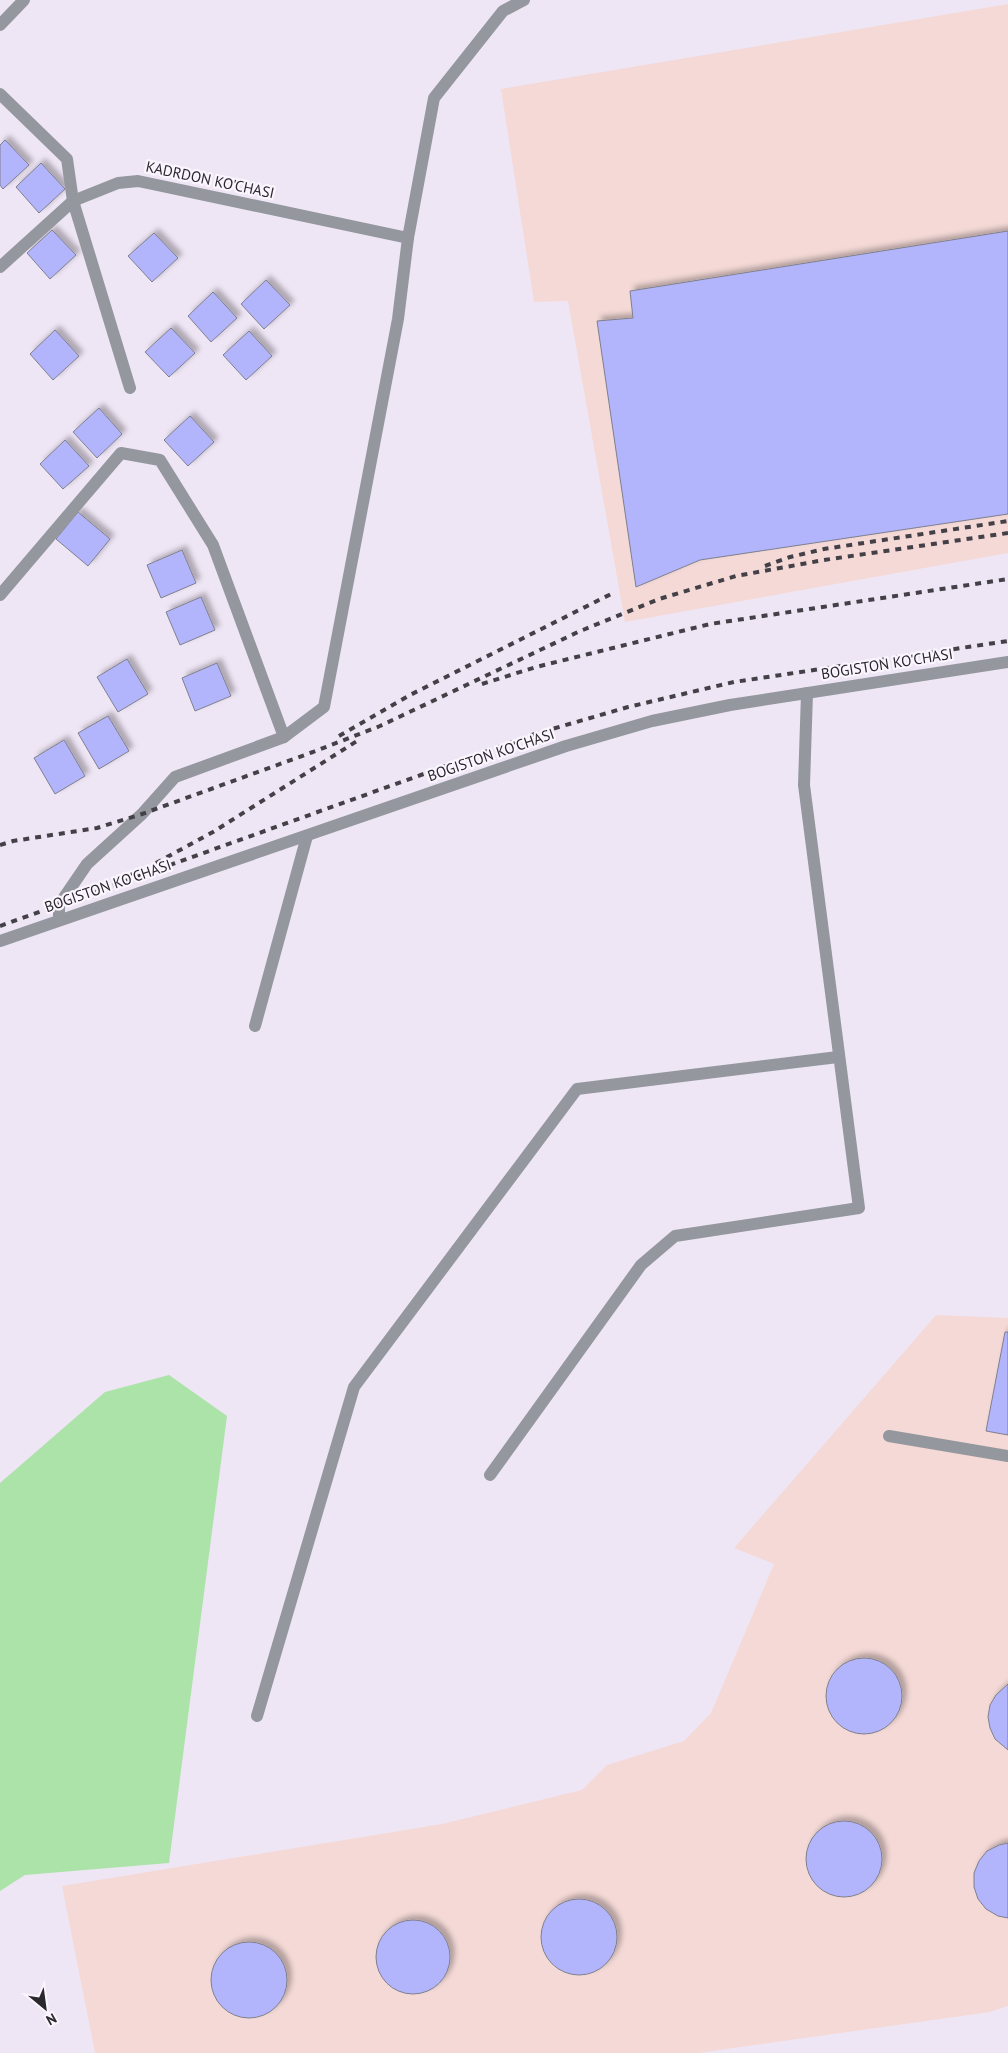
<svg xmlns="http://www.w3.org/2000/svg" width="1008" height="2053" font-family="'PT Sans',sans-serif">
<defs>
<filter id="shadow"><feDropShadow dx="4.5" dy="-4.5" stdDeviation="2.5" flood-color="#0004"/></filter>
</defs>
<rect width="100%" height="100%" fill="#efe6f5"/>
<g fill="#f4d9d6">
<path d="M1008,4v549l-383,69 -57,-321 -34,1 -33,-213z"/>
<path d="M936,1315l72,3v688l-18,6 -292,41h-603l-33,-167 380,-62 140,-34 25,-25 77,-24 27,-28 63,-149 -40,-16z"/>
</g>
<path fill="#ace3a9" d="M169,1375l58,41 -58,447 -144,12 -25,16v-408l105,-91z"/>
<g fill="#b3b5fc" stroke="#7e7f8e" filter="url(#shadow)">
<path d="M5,140l24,25 -26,24 -3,-4v-40z"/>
<path d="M41,163l24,26 -26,24 -23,-26z"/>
<path d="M52,230l24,25 -26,24 -23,-26z"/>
<path d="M1008,231v283l-308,46 -64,27 -39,-266 36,-3 -3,-27z"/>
<path d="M154,233l24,25 -26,24 -24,-26z"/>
<path d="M266,280l24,25 -26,24 -23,-25z"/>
<path d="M213,292l24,26 -26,24 -23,-26z"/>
<path d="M171,328l24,25 -26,24 -24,-25z"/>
<path d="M55,330l24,26 -26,24 -23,-26z"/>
<path d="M249,331l23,25 -26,24 -23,-25z"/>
<path d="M99,408l23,26 -25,24 -24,-26z"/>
<path d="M190,416l24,26 -26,24 -24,-26z"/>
<path d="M65,440l24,26 -26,23 -23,-25z"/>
<path d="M78,512l32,27 -22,27 -32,-27z"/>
<path d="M182,550l14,33 -35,15 -14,-33z"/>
<path d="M201,597l14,33 -35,15 -14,-33z"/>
<path d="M127,659l21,35 -30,18 -21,-35z"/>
<path d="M217,663l14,33 -36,15 -13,-33z"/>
<path d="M108,716l21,35 -30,18 -21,-36z"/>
<path d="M64,740l21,36 -30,18 -21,-36z"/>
<path d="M1005,1332h3v103l-22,-4z"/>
<circle cx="864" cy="1696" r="38"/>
<path d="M1008,1684v66l-13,-11 -5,-11 -2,-11 2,-12 6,-10z"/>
<circle cx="844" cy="1859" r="38"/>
<path d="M1008,1843v75l-10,-2 -12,-7 -8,-10 -4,-12v-14l5,-12 8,-10 12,-6z"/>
<circle cx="579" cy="1937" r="38"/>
<circle cx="413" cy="1957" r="37"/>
<circle cx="249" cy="1980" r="38"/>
</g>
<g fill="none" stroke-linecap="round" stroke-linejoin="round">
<g stroke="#94989e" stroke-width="12">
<path d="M0,25l24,-25"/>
<path d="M0,94l67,65 6,42 57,187"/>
<path d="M0,267l73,-66 45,-18 20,-2 270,57"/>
<path d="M0,595l121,-142 39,7 53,85 71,192"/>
<path d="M59,919v-14l28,-41 55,-50 33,-37 109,-40 40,-30 74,-388 10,-81 26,-140 69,-87 21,-11"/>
<path d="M0,941l566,-195 86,-25 78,-16 278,-43"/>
<path d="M255,1026l52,-190"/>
<path d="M889,1436l119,20"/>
<path d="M490,1475l151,-210 34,-29 184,-28 -55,-423 3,-92"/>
<path d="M257,1716l97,-329 223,-298 261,-32"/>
</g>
<g stroke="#444047" stroke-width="4" stroke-dasharray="6 6" stroke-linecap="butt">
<path d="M765,566l25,-9 34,-8 184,-28"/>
<path d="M482,684l54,-17 174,-43 298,-45"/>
<path d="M339,736l71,-41 201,-101"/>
<path d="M0,845l13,-4 84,-13 45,-14 171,-62 67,-26 198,-94 81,-33 77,-23 88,-16 184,-27"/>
<path d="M156,863l57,-31 144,-91"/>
<path d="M0,926l535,-192 93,-27 106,-25 274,-41"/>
</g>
</g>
<g text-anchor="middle" stroke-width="4.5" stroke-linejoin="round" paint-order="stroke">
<g font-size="15" fill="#2b282d" stroke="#faf5fe">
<text transform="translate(210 180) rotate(12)" y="5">KADRDON KO'CHASI</text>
<text transform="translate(887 664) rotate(-9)" y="5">BOGISTON KO'CHASI</text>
<text transform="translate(491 755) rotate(-19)" y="5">BOGISTON KO'CHASI</text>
<text transform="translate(108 886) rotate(-19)" y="5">BOGISTON KO'CHASI</text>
</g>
</g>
<g transform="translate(45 2008) rotate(151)" stroke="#faf5fe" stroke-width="4" paint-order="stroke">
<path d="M0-4L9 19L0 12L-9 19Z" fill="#2b282d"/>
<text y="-8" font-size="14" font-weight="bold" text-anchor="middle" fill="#2b282d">N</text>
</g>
</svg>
